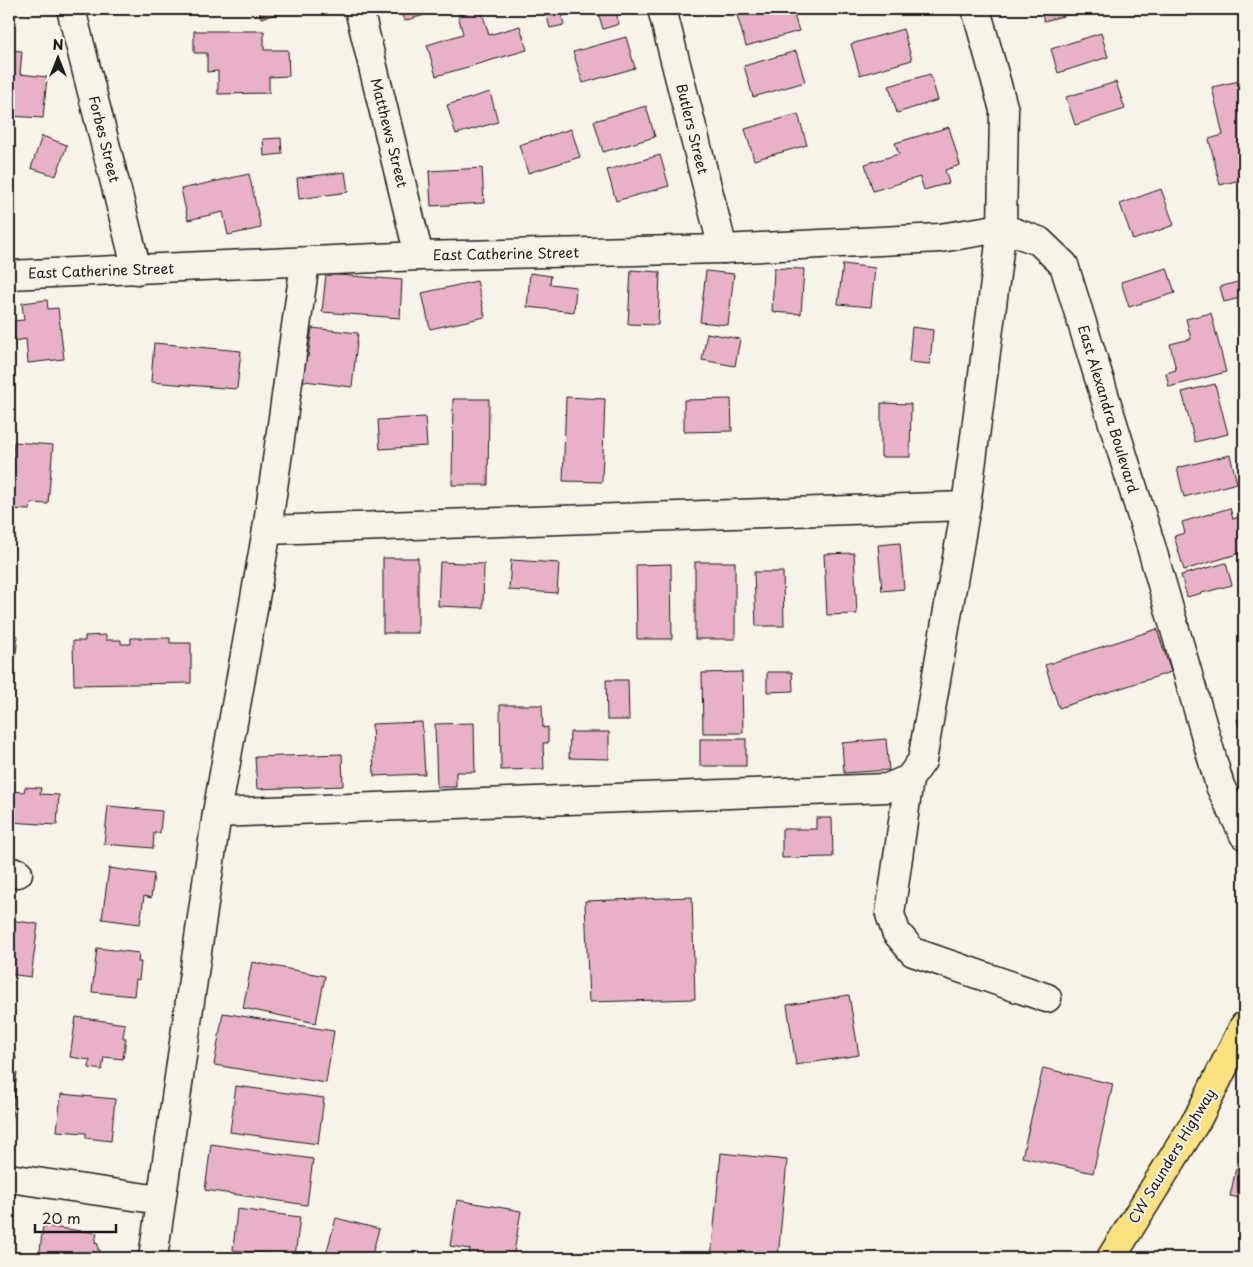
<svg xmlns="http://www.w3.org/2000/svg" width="1253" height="1267" font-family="'Playpen Sans',sans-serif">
<rect width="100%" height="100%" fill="#f7f3e8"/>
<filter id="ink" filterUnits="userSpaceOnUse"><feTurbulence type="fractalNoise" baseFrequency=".02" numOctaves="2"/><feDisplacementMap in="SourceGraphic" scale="10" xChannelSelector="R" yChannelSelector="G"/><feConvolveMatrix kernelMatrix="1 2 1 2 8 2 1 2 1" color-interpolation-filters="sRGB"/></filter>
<g filter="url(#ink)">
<g fill="#e8b1c7" stroke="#1c1c1c">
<path d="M259,9h40l-38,9z"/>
<path d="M400,9h40l1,1 -37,11z"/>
<path d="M481,9l8,26 31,-9 7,24 -91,26 -9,-31 36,-11 -5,-19z"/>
<path d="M545,9h47l-30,7 2,9 -14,3z"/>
<path d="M597,9h18l4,15 -16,5z"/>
<path d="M759,9h33l7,22 -53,15 -9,-31z"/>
<path d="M1040,9h50l-46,12z"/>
<path d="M903,29l9,31 -52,15 -9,-31z"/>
<path d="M194,31h70v19h24l1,26 -20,1v16l-51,1v-23l-11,1v-19h-13z"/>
<path d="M1101,33l7,24 -50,16 -7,-24z"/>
<path d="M626,37l9,31 -52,15 -10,-31z"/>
<path d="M9,50l13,1 -2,23 27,3 -4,41 -34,-2z"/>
<path d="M796,51l9,31 -52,15 -9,-31z"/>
<path d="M930,74l8,26 -41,13 -8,-27z"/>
<path d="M1244,80v99l-24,6 -11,-46 14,-4 -11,-48z"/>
<path d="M1116,82l9,27 -50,16 -9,-28z"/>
<path d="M490,92l8,30 -42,12 -9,-29z"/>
<path d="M646,106l9,31 -52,15 -9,-31z"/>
<path d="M798,114l9,31 -53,15 -9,-31z"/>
<path d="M949,127l11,38 -15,5 4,13 -25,7 -4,-13 -47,14 -8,-27 34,-10 -4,-11z"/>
<path d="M571,129l9,28 -52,16 -9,-28z"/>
<path d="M42,136l25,9 -11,31 -25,-8z"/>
<path d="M281,138l1,16 -18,2 -1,-17z"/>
<path d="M660,155l9,31 -53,15 -9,-31z"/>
<path d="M482,168l2,35 -53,3 -2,-35z"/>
<path d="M345,172l3,20 -49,7 -2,-21z"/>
<path d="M249,174l12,54 -33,7 -5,-23 -35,8 -7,-31z"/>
<path d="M1161,189l13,36 -41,15 -13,-36z"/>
<path d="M843,264l32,4 -4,39 -33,-3z"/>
<path d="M774,268l30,1 -3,45 -29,-2z"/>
<path d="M1167,268l8,25 -46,14 -8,-25z"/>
<path d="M631,270l29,2 -2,53 -30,-1z"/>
<path d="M706,271l28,3 -6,51 -28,-3z"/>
<path d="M530,273l21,3 -1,8 26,3 -2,25 -47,-5z"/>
<path d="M326,274l76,6 -2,38 -78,-6z"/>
<path d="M1244,280v17l-20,5 -4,-15z"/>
<path d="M477,281l8,36 -55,12 -8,-36z"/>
<path d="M47,300l1,9 10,-1 6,51 -36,4 -2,-24 -11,2 -2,-20 11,-1 -2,-17z"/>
<path d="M1211,313l15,59 -57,15 -3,-14 10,-3 -6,-26 21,-5 -5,-20z"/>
<path d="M912,327l21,3 -3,34 -21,-2z"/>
<path d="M312,328l46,5 -6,54 -55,-7 3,-25 8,2z"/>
<path d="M707,333l33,6 -5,27 -33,-6z"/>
<path d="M154,343l87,8 -4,38 -86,-7z"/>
<path d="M1215,384l13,50 -33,8 -13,-50z"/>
<path d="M566,397l39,2 -3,83 -39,-1z"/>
<path d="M453,399h36l-1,86h-36z"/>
<path d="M731,399l1,32 -48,1v-32z"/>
<path d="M881,403l30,1 -1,53h-29z"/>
<path d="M425,417l2,29 -47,3 -2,-29z"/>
<path d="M14,442l39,3 -5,59 -17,-1 -1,7 -21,-1z"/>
<path d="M1230,455l7,28 -53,14 -7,-29z"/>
<path d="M1230,508l3,11 11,-4v37l-60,18 -10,-34 11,-3 -3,-11z"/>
<path d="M900,543l4,46 -22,2 -4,-46z"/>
<path d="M854,553l3,61 -30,1 -3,-61z"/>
<rect x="383" y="558" width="35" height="75"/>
<path d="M511,560l48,3 -2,30 -48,-3z"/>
<path d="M440,562l44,2 -1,44 -45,-2z"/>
<rect x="695" y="562" width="40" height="77"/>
<path d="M1226,563l6,22 -45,12 -6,-22z"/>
<path d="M671,564l1,75h-35l-1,-74z"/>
<path d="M754,572h29l1,54h-28z"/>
<path d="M1157,629l14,43 -112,36 -14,-43z"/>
<path d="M9,635l9,1 -7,59 -2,-1z"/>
<path d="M106,635v5h15v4h10v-6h39v5h21v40l-117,2 -1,-44h12v-5z"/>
<path d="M742,672l1,61h-40l-1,-60z"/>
<path d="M767,672h25l1,19 -26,1z"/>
<path d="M606,680h22l1,40h-22z"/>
<path d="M500,705h42l1,23 5,-1v16h-5l1,26 -43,1z"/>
<path d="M1244,718v25l-7,-23z"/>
<path d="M422,722l3,52 -51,2 -2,-52z"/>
<path d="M474,723l1,49h-19v15h-19l-2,-63z"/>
<path d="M570,732h39v27l-40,-1z"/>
<rect x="700" y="739" width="46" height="27"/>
<path d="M886,739l3,31 -45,3 -2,-30z"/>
<path d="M342,754l1,32 -86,3 -2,-32z"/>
<path d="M25,787l16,1 -1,6 19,1 -2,30 -48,-3 2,-31 13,1z"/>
<path d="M108,806l54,5 -2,22h-6l-1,15 -49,-4z"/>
<path d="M816,818h16l1,39 -51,1v-29h34z"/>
<path d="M109,868l45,6 -3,24 -7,-2 -4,28 -38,-5z"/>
<path d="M692,897l3,102 -106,3 -4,-101z"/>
<path d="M9,920l29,4 -7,53 -22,-3z"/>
<path d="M97,948l42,5 -1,9h3l-2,18 -3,-1 -2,17 -42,-4z"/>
<path d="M252,962l73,14 -9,47 -73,-15z"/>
<path d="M849,995l10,60 -63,10 -9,-60z"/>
<path d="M223,1013l111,18 -8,52 -112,-18z"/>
<path d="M76,1017l49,7 -2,14h3l-3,21 -19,-2 -2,13 -13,-2 1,-8 -20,-3z"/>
<path d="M9,1056l7,1 -2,15h3l-6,52h-2z"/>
<path d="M1043,1068l70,16 -20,89 -71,-16z"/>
<path d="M236,1086l88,12 -6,46 -88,-12z"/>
<path d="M61,1094l54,5 -4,42 -25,-3v-5l-29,-2z"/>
<path d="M211,1144l102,15 -6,46 -102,-15z"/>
<path d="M721,1153l66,7 -9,98h-67z"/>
<path d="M1236,1168l8,2v29l-14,-3z"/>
<path d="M457,1200l64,11 -8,47h-44l1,-9 -20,-3z"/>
<path d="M237,1209l63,8 -5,40 -62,-7z"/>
<path d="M336,1218l43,11 -8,29h-46z"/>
<path d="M43,1226l54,7 -2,10 3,1v6h2l-1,8h-60z"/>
</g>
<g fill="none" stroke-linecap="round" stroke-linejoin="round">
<defs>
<g id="minor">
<path d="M71,9l66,261"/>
<path d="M359,9l60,247"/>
<path d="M662,9l61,240"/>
<path d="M976,9l28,101 -2,118 37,13 25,24 87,281 69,240 24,49"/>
<path d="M9,275l410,-19 304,-7 217,-11 62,-10 -36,278 -44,255 -13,18 -22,9 -670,25"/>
<path d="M267,530l699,-24"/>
<path d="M909,779l-19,135 6,18 17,20 134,46"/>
<path d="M9,872l9,1"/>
<path d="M9,1178l151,22"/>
<path d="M153,1258l64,-445 50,-283 38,-267"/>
</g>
<path id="major" d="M1111,1258l87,-140 46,-92"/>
</defs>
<use href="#minor" stroke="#1c1c1c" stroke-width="31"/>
<use href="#major" stroke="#1c1c1c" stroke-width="31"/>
<use href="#minor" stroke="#f7f3e8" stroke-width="28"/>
<use href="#major" stroke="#fae180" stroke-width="28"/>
</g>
</g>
<g text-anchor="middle" stroke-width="4" stroke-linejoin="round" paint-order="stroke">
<g font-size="14" fill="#1c1c1c" stroke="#f7f3e8">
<text transform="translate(692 129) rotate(76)" y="5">Butlers Street</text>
<text transform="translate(389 133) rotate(76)" y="5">Matthews Street</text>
<text transform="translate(104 139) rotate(76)" y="5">Forbes Street</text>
<text transform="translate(506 254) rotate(-1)" y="5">East Catherine Street</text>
<text transform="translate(101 271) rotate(-2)" y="5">East Catherine Street</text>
<text transform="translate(1108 409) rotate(73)" y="5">East Alexandra Boulevard</text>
<text transform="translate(1172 1156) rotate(-59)" y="5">CW Saunders Highway</text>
</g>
</g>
<rect width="1253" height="1267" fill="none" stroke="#f7f3e8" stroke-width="30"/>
<rect x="15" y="15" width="1223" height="1237" fill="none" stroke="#1c1c1c" stroke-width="2" filter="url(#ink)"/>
<g transform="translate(58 58)" stroke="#f7f3e8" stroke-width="4" paint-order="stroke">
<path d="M0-4L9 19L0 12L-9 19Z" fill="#1c1c1c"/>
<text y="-8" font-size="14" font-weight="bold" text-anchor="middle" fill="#1c1c1c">N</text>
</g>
<path d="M35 1224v8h81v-8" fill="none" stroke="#1c1c1c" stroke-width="2.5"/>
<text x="42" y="1224" font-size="15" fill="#1c1c1c" stroke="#f7f3e8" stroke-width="4" paint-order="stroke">20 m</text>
</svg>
